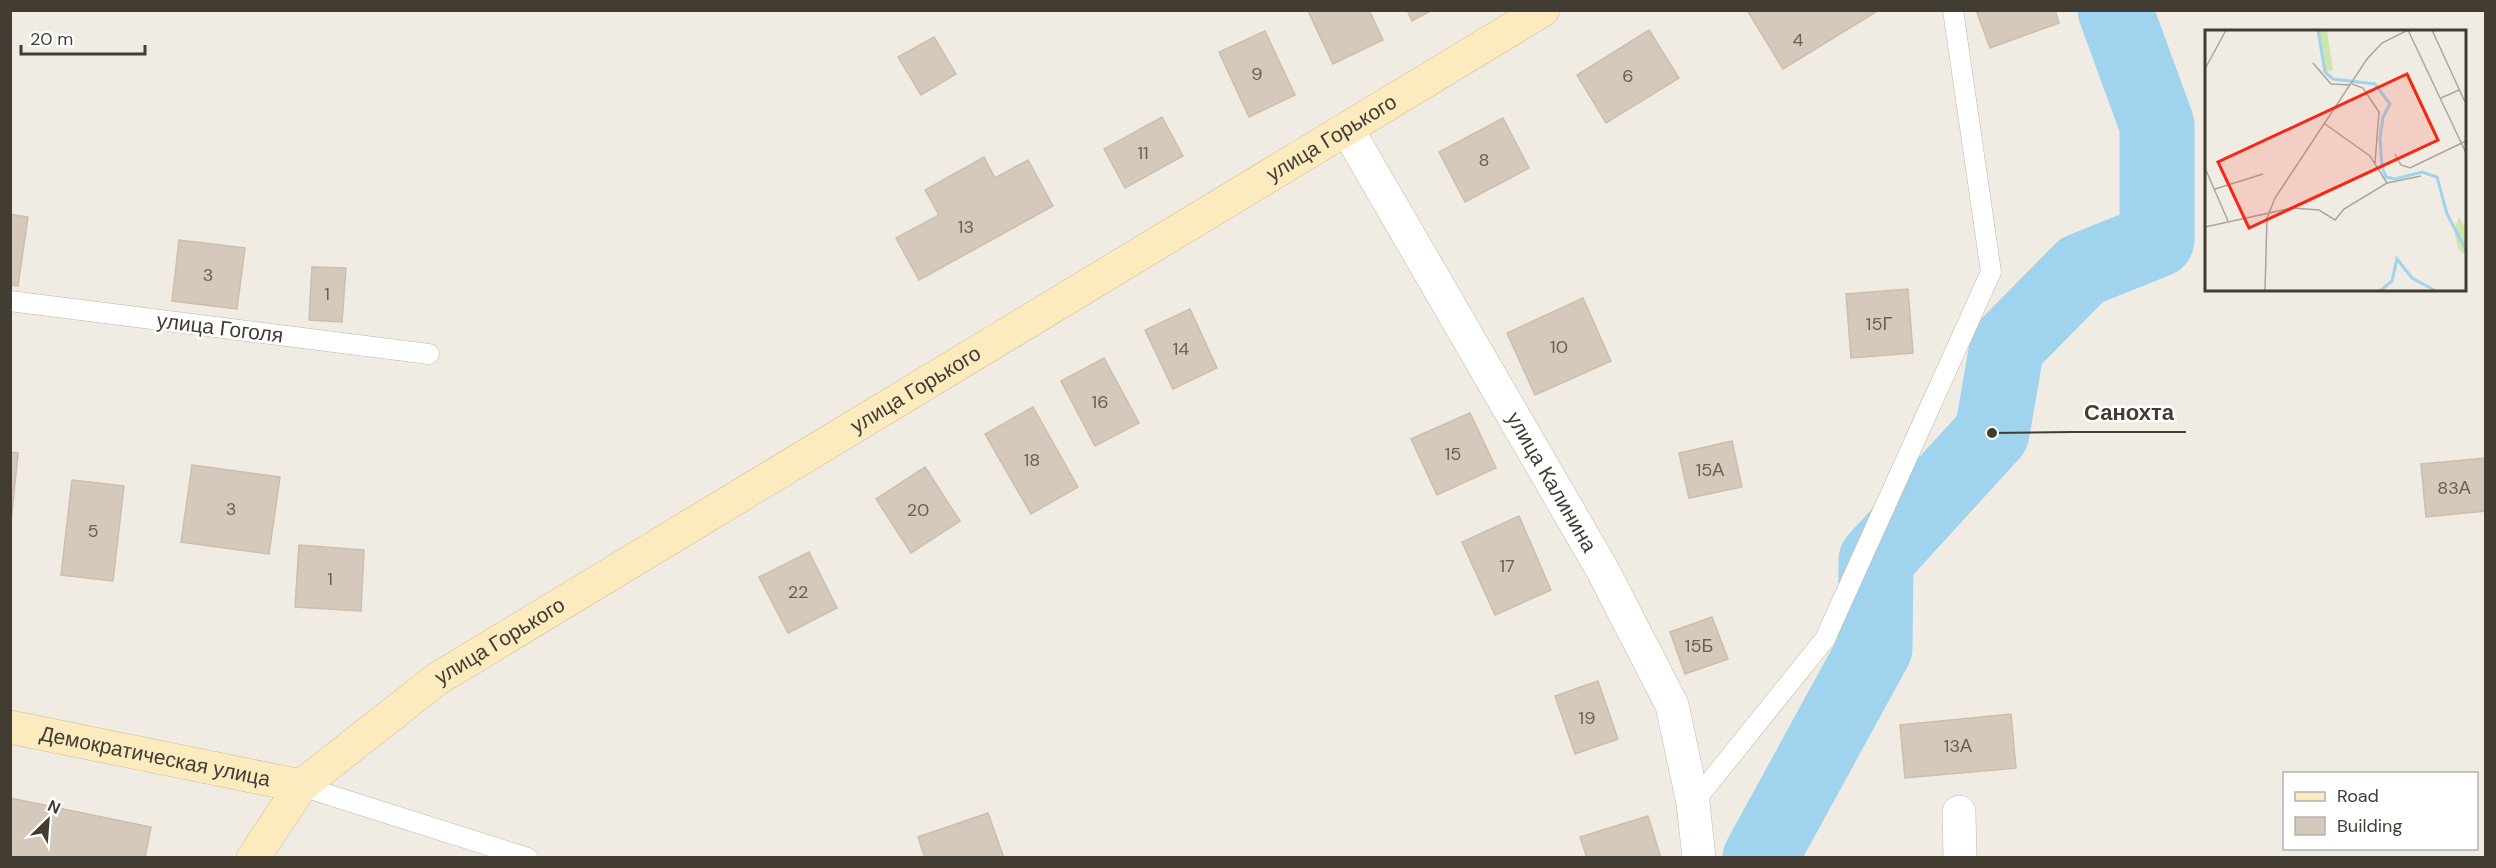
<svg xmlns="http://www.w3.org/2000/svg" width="2496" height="868" font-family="'DM Sans',sans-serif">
<rect width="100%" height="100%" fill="#f1ece3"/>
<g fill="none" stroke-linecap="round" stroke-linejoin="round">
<path stroke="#9fd3ee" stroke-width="75" d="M1760,858l115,-210 1,-88 116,-127 15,-87 75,-76 75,-30v-115l-42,-115"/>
</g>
<g fill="#d5c9bb" stroke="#cdbeac" stroke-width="1.5">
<path d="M1369,10l14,30 -50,24 -25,-53z"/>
<path d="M1407,10h25l-20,11z"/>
<path d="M1747,10h132l-96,59z"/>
<path d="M1976,10h79l4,13 -69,25z"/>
<path d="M1649,30l30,48 -73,45 -29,-48z"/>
<path d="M1265,31l30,64 -46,22 -30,-65z"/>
<path d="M934,37l22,37 -35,21 -23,-38z"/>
<path d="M1162,117l21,39 -58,32 -21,-39z"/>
<path d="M1503,118l26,50 -64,34 -26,-50z"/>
<path d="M984,157l11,21 33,-18 25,46 -134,74 -23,-42 43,-23 -14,-25z"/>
<path d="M10,214l18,3 -10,69 -8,-1z"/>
<path d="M179,240l66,8 -8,61 -65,-8z"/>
<path d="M312,267l34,1 -4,54 -33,-2z"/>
<path d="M1908,289l5,64 -62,5 -5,-64z"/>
<path d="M1583,298l28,63 -76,34 -28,-62z"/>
<path d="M1190,309l27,59 -44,21 -28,-59z"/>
<path d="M1104,358l35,65 -44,23 -34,-65z"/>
<path d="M1033,407l45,80 -47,27 -46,-80z"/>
<path d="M1470,413l26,55 -59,27 -26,-56z"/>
<path d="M1732,441l10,46 -53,11 -10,-45z"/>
<path d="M10,452l8,1 -7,70h-1z"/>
<path d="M2486,458v53l-60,6 -5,-53z"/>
<path d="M192,465l88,12 -11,77 -88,-12z"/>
<path d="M925,467l35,54 -49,32 -35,-54z"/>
<path d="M72,480l52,6 -11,95 -52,-6z"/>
<path d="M1519,516l32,74 -56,25 -33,-73z"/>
<path d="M299,545l65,5 -3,61 -66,-4z"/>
<path d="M809,552l28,56 -49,25 -29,-56z"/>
<path d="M1712,617l16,42 -43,15 -15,-42z"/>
<path d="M1598,681l20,58 -43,15 -20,-58z"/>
<path d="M2011,714l5,54 -111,10 -5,-53z"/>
<path d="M10,798l141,29 -6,31h-135z"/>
<path d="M988,813l16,45h-79l-7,-21z"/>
<path d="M1648,816l13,42h-74l-7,-21z"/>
</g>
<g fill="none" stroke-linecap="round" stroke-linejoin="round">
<defs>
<g id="lane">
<path d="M10,301l419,53"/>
<path d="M301,786l227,72"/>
<path d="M1693,803l132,-164 166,-367 -38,-262"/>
</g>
<g id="street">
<path id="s1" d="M1347,129l255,440 70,136 21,98 6,55"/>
<path d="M1959,812l1,46"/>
</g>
<g id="secondary">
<path id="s2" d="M10,727l291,59"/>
<path id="s3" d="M253,858l48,-72 136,-107 1106,-669"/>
</g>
</defs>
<use href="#lane" stroke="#bfb6a9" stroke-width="21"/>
<use href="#street" stroke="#bfb6a9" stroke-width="34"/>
<use href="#secondary" stroke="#d1bc93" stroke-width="34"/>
<use href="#lane" stroke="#fff" stroke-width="20"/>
<use href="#street" stroke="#fff" stroke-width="33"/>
<use href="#secondary" stroke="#fdebc0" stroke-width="33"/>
</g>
<g text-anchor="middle" stroke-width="5" stroke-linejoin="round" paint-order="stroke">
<g font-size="18" fill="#685f55">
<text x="1798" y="46">4</text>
<text x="1257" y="80">9</text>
<text x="1628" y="82">6</text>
<text x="1143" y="159">11</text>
<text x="1484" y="166">8</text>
<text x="966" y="233">13</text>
<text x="208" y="281">3</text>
<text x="327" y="300">1</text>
<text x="1879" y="330">15Г</text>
<text x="1559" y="353">10</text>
<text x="1181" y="355">14</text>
<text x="1100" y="408">16</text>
<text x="1453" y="460">15</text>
<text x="1032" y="466">18</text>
<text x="1710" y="476">15А</text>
<text x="2454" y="494">83А</text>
<text x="231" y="515">3</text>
<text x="918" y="516">20</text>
<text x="93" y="537">5</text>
<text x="1507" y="572">17</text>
<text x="330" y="585">1</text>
<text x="798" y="598">22</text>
<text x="1699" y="652">15Б</text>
<text x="1587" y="724">19</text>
<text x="1958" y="752">13А</text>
</g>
<g font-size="21" fill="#433c33" stroke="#fff">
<text dy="7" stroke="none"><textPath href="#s3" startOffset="1305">улица Горького</textPath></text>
<text transform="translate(220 328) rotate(7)" y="7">улица Гоголя</text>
<text dy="7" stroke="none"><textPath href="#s3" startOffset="819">улица Горького</textPath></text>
<text dy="7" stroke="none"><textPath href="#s1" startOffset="408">улица Калинина</textPath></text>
<text dy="7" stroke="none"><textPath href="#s3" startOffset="333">улица Горького</textPath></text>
<text dy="7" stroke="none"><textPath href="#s2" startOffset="148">Демократическая улица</textPath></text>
</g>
</g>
<g transform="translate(2205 30)">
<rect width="261" height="261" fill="#f1ece3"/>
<path d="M112,0h10l6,40 -9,3zM254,187l7,11v27l-8,-6 -4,-19z" fill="#cfe5ab"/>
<path fill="none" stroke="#9fd3ee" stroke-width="3" d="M113,0l7,42 8,7 42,5 15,20 -7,13 -3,21 2,29 4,10 9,2 27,-7 15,5 10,37 19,36M175,261l12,-10 5,-22 15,19 24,13"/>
<path fill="none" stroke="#aba69d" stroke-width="1.5" d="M203,0l58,123M227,0l33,72M108,33l18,21 19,1M0,39l21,-39M147,54l11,4 16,24 -4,51M236,68l18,-8M120,94l45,32 17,27M190,124l6,11 9,3 56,-27M0,138l23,53M10,159l48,-15M0,197l87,-19 27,2 16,10 9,-11 43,-26 34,-7M60,261l2,-73 8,-20 92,-139 15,-16 26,-13"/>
<path fill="#f62815" fill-opacity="0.15" stroke="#f62815" stroke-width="3" d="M202,44l31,66 -189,88 -31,-66z"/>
<rect width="261" height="261" fill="none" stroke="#433c33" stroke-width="3"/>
</g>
<path fill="none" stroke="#433c33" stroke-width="2" d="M1992 433L2072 432H2186"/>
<circle fill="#433c33" stroke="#fff" stroke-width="2" cx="1992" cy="433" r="6"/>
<g font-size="22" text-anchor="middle" font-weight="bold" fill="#433c33" stroke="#fff" stroke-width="5" stroke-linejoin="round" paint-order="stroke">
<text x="2129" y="420">Санохта</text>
</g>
<rect width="2496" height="868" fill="none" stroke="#433c33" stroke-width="24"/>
<rect x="2283" y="772" width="195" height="78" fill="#ffffff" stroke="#b4b1ad" stroke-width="1.5"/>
<rect x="2295" y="792" width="30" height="9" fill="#fdebc0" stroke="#b4b1ad" stroke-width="1.5"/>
<text x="2337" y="802" font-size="18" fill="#433c33">Road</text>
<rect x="2295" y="817" width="30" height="18" fill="#d5c9bb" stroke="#b4b1ad" stroke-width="1.5"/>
<text x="2337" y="832" font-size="18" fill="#433c33">Building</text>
<g transform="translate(48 820) rotate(25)" stroke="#ffffff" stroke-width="4.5" paint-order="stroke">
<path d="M0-4.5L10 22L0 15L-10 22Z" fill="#433c33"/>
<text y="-9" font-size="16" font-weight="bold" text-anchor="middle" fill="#433c33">N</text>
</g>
<path d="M21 45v9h124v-9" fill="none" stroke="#433c33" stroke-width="3"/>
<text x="30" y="45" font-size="18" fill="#433c33" stroke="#ffffff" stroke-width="4.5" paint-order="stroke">20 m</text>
</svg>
